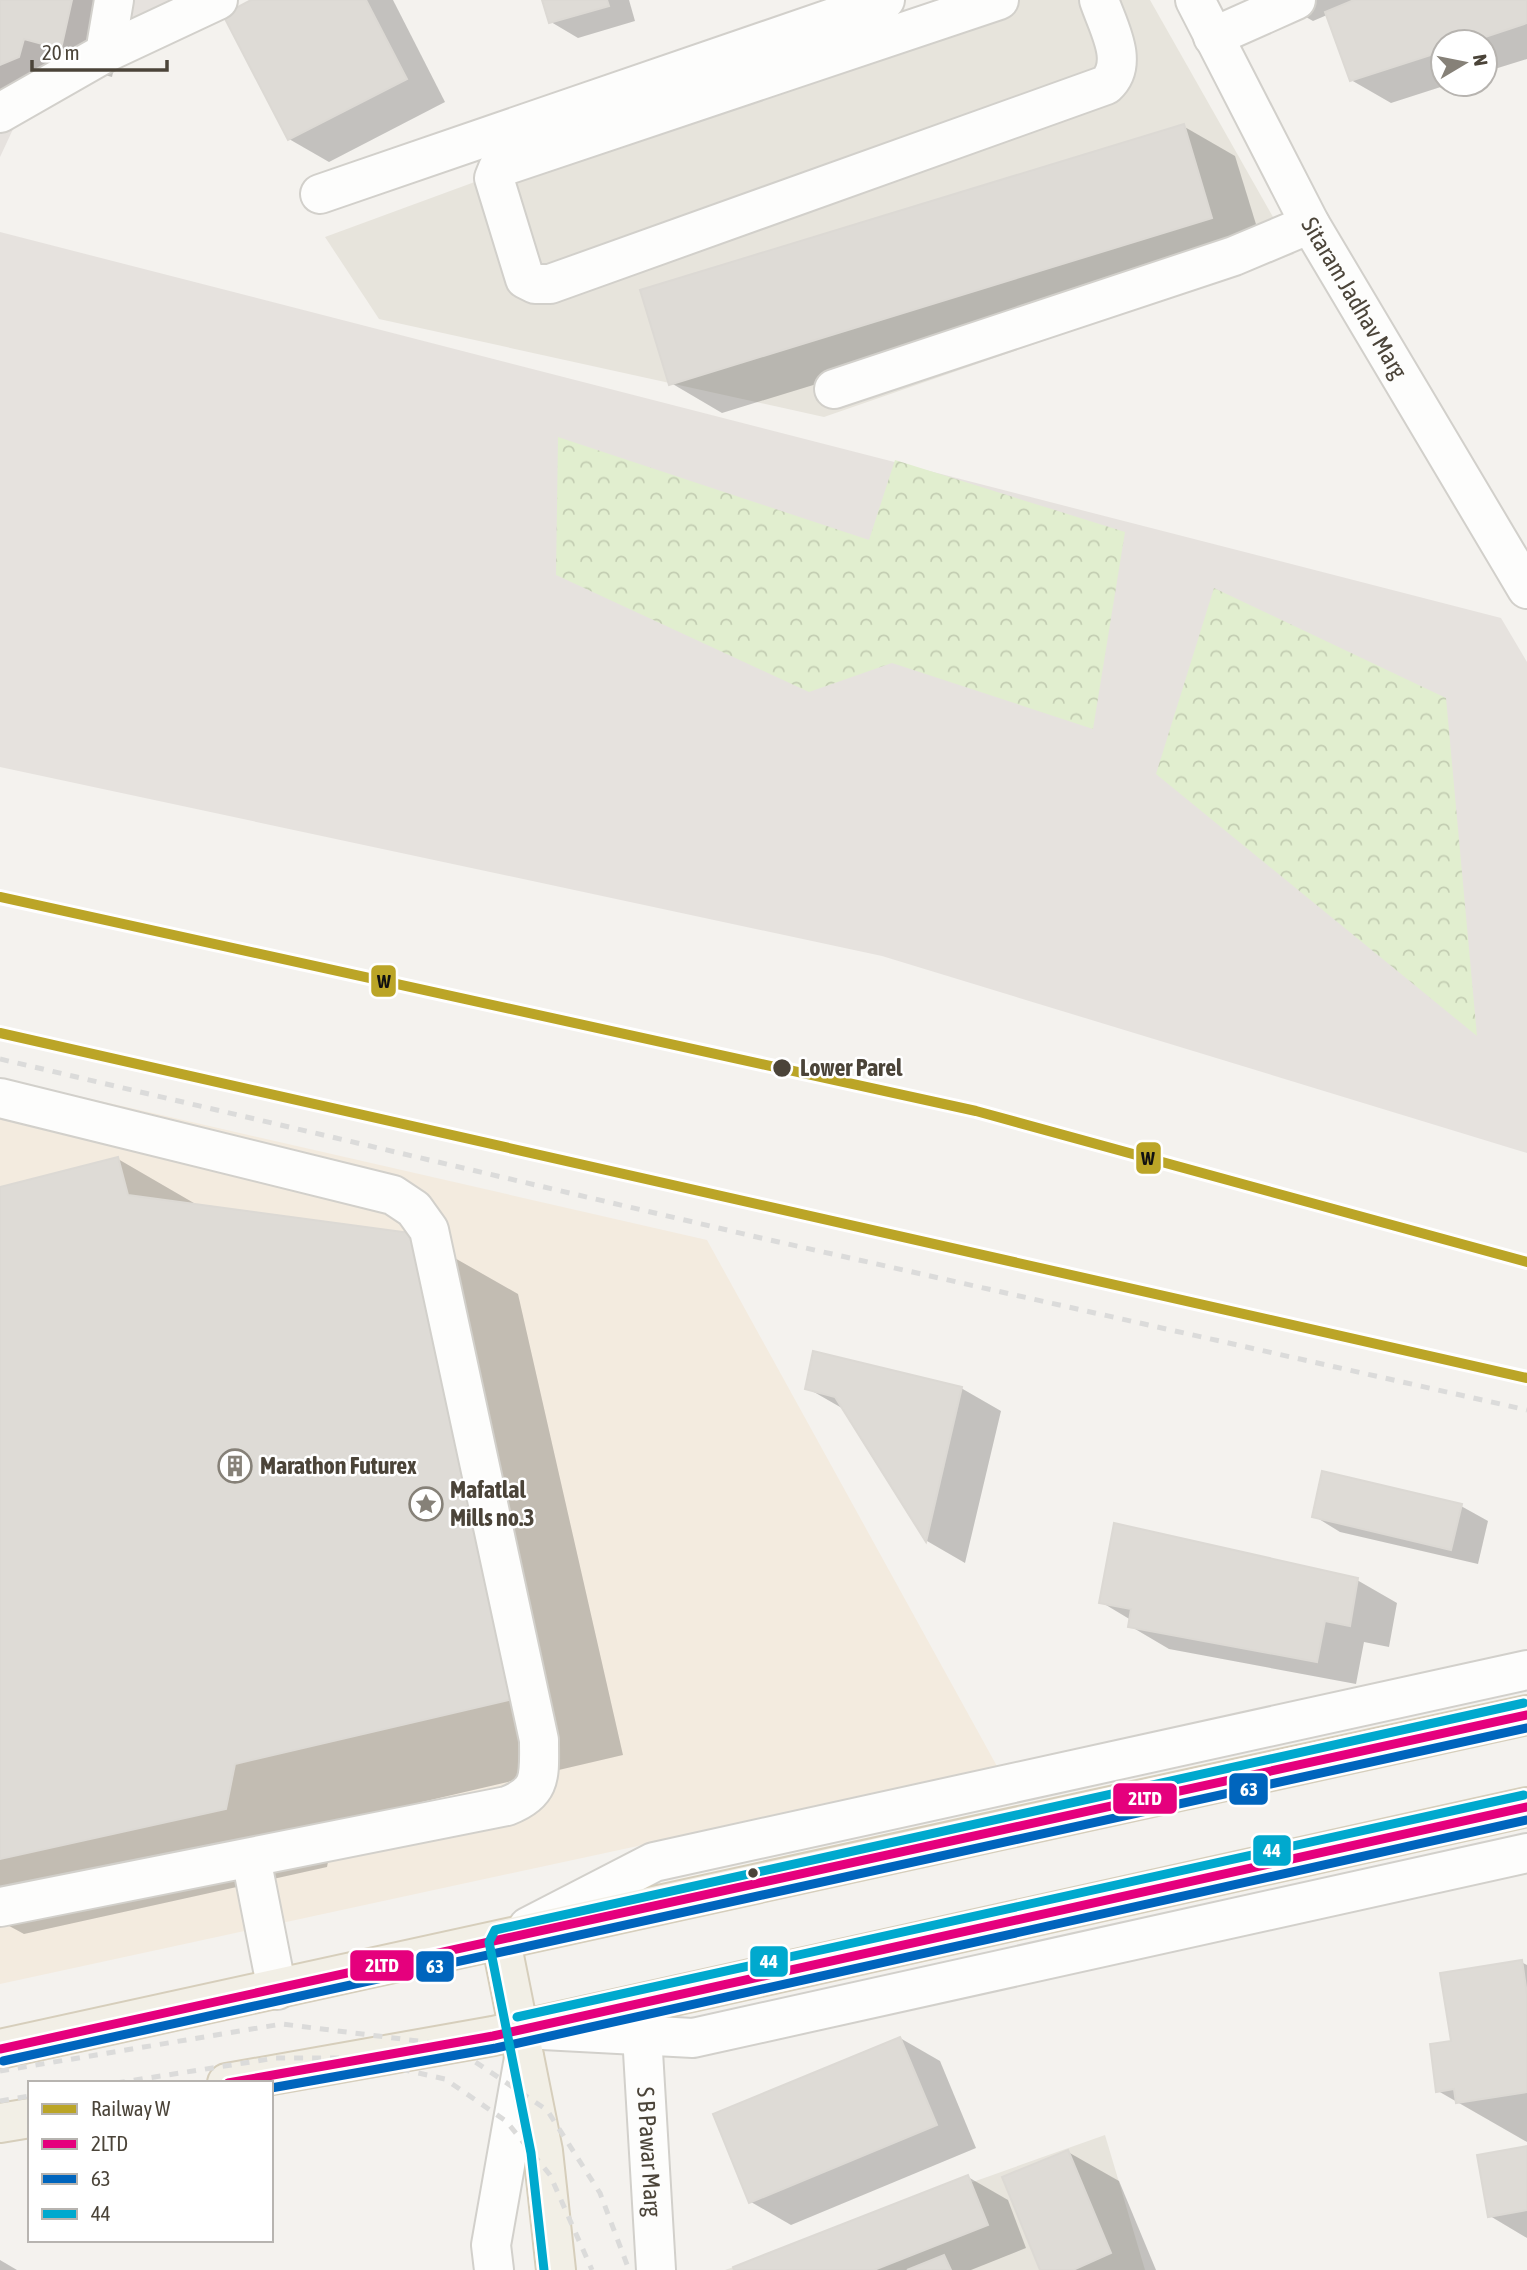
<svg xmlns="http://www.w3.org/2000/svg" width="1527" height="2270" font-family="'Asap Condensed',sans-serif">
<defs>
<pattern id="forest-crowns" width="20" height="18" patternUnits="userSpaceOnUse" patternTransform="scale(1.75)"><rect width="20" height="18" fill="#e1eecf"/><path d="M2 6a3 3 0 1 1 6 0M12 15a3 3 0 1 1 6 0" fill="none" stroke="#c3cdb2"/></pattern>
</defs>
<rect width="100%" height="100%" fill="#f4f2ee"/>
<g fill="#e7e4dc">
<path d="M969,0h181l144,254 -470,163 -445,-98 -54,-82z"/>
<path d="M1105,2135l40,135h-420z"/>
</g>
<path fill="#f3ebdf" d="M0,1078l707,162 291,528 -998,216z"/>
<g fill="#e6e2de">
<path d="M0,0h214l-186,97 -28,60z"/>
<path d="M0,232l1501,386 26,44v491l-645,-197 -882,-189z"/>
</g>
<g fill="url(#forest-crowns)">
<path d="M558,437l311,103 26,-80 230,72 -32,197 -201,-66 -83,29 -253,-117z"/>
<path d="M1214,588l232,110 31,338 -321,-262z"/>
</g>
<g fill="#0003">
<path d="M0,0h130l-18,77 -37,-10 -75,47z"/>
<path d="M254,0h139l52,102 -116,60 -40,-23z"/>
<path d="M544,0h85l6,21 -57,17 -27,-16z"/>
<path d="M1276,0h251v59l-42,13v-30h-42v42h7l-59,19 -40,-23 -24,-65 -14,6z"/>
<path d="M1183,126l52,30 28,91 -541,166 -51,-30z"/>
<path d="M118,1159l81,47 217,30 102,58 105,461 -287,67 -9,45 -303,67 -24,-13v-732z"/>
<path d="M807,1388h154l40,23 -36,152 -38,-22 -80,-130z"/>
<path d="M1461,1506l27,15 -10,43 -138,-32 -26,-16z"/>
<path d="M1357,1580l40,23 -8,44 -25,-5 -8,42 -187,-35 -39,-23 1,-6 -30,-18z"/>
<path d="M1521,1962l6,3v177l-89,-51 15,-48z"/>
<path d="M900,2038l40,23 36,87 -185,77 -40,-23z"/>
<path d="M1527,2148v90l-37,-22z"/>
<path d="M1068,2152l51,29 37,89h-114z"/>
<path d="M968,2177l40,23 18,48 -55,22h-235z"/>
<path d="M0,2260l17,10h-17z"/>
</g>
<g fill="#dedbd6" stroke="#dcd9d4" stroke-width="2">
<path d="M0,0h72l-11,49 -37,-10 -5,18 -19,8z"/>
<path d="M251,0h115l41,79 -119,61 -65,-125z"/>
<path d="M542,0h65l2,6 -60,17z"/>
<path d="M1354,0h173v23l-57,19h-27v9l-93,30 -25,-69z"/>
<path d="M1184,124l28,94 -543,167 -29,-95z"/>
<path d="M118,1157l10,38 289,39 105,463 -287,67 -9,45 -226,50v-672z"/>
<path d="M813,1351l149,36 -36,155 -91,-145 -30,-8z"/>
<path d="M1322,1471l140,33 -11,46 -139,-33z"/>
<path d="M1114,1523l244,55 -8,48 -25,-5 -8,41 -189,-35 3,-18 -32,-6z"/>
<path d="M1522,1960l5,34v98l-71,11 -2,-14 -18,3 -6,-48 21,-3 -11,-68z"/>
<path d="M900,2037l37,88 -188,78 -36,-89z"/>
<path d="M1527,2146v64l-39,7 -11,-62z"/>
<path d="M1068,2150l43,103 -38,17h-33l-38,-93z"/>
<path d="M968,2175l20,50 -114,45h-140l-1,-3z"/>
<path d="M944,2255l7,15h-44z"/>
</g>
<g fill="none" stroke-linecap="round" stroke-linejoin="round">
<defs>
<g id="minor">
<path d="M999,0l-501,168 -4,10 31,101 10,5h15l556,-199c24,-22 2,-58 -7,-85"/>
<path id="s1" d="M1195,0l115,224 217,365"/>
<path d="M1213,37l83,-37"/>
<path d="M105,53l113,-53"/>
<path d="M0,113l105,-60 9,-53"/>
<path d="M320,194l565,-194"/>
<path d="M834,389l400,-133 76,-32"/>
<path d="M0,1098l393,97 21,14 15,21 110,510c0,35 4,52 -32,66l-507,101"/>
<path d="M251,1858l26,132"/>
<path d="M528,1927l126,-65 873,-192"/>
<path d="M543,2030l150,8 834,-185"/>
<path id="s2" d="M642,2035l14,235"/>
<path d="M494,2270l-3,-25 33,-187"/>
</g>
<g id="major">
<path d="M501,1941l42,210 13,119"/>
<path d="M0,2049l1527,-334"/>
<path d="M227,2083l266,-47 1034,-229"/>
<path d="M0,2123l30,-5"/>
</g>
</defs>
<use href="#minor" stroke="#d2d0cb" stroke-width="42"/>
<use href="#major" stroke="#d6cebb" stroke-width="42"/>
<use href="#minor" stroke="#fdfdfc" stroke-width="38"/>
<use href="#major" stroke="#f2efe6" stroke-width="38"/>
<g stroke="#dbdbda" stroke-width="5" stroke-dasharray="9 9" stroke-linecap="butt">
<path d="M0,1059l761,179 766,172"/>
<path d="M0,2071l282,-47 168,21 97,65 53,83 29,77"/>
<path d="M116,2083l160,-25h75l94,21 61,42 44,54 42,95"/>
<path d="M0,2101l30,-5"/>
</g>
<defs>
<g id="bus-1">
<path d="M0,2049l1527,-334"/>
<path d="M228,2083l265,-47 1034,-229"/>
</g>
<g id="bus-2">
<path d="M3,2061l1524,-333"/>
<path d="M271,2088l225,-40 1031,-228"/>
</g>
<g id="bus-3">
<path d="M517,2017l1007,-222"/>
<path d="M544,2270l-13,-117 -42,-211 6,-12 1029,-227"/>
</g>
</defs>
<use href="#bus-1" stroke="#fff" stroke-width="14"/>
<use href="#bus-2" stroke="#fff" stroke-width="14"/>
<use href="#bus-3" stroke="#fff" stroke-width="14"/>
<use href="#bus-1" stroke="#e5007d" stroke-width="9"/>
<use href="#bus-2" stroke="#0065bd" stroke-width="9"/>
<use href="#bus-3" stroke="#00a9ce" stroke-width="9"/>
<defs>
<g id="rail-1">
<path d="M0,897l976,214 551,151"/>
<path d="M0,1033l1527,345"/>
</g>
</defs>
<use href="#rail-1" stroke="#fff" stroke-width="16"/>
<use href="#rail-1" stroke="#bba527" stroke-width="10"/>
</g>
<defs>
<symbol id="building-ring" viewBox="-11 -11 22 22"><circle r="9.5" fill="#fff" stroke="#868178" stroke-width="1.5"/><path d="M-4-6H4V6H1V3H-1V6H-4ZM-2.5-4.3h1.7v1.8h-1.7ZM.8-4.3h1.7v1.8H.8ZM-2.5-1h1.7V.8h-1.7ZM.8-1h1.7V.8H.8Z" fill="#868178"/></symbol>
<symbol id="sight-ring" viewBox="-11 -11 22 22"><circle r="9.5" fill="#fff" stroke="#868178" stroke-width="1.5"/><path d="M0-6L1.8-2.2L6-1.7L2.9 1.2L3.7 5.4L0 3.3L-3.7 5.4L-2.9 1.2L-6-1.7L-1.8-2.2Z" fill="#868178"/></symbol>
</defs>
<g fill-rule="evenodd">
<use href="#building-ring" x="216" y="1447" width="38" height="38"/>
<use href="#sight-ring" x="407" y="1485" width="38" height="38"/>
</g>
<g fill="#4b4439" stroke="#fff" stroke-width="2.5">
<circle cx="782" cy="1068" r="10"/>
<circle cx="753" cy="1873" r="6"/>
</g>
<g text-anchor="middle" stroke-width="5" stroke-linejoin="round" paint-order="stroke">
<g font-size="24" fill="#4b4439" stroke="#fff">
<text dy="8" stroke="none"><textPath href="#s1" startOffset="338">Sitaram Jadhav Marg</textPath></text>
<text dy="8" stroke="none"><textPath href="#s2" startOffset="117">S B Pawar Marg</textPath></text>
</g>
<g font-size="24" font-weight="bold" fill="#4b4439" stroke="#fff" text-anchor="start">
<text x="800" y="1076">Lower Parel</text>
</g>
<g font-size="24" font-weight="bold" fill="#4b4439" stroke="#fff" text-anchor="start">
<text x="260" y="1474">Marathon Futurex</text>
<text x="450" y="1498">Mafatlal<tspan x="450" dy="28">Mills no.3</tspan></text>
</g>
</g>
<g stroke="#fff" stroke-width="2.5">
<rect x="370" y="964" width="27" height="34" rx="7" fill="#bba527"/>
<rect x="1135" y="1141" width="27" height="34" rx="7" fill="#bba527"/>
<rect x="1228" y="1772" width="41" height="34" rx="7" fill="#0065bd"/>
<rect x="1112" y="1782" width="66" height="33" rx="7" fill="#e5007d"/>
<rect x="1252" y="1834" width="40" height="33" rx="7" fill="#00a9ce"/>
<rect x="749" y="1945" width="40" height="33" rx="7" fill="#00a9ce"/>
<rect x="349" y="1949" width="66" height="33" rx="7" fill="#e5007d"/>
<rect x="415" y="1950" width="40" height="33" rx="7" fill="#0065bd"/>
</g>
<g font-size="19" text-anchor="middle" font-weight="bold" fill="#fff">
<text x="1249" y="1796">63</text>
<text x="1145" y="1805">2LTD</text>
<text x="1272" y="1857">44</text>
<text x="769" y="1968">44</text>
<text x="382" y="1972">2LTD</text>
<text x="435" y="1973">63</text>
</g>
<g font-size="19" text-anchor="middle" font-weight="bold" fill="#111">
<text x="384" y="988">W</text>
<text x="1148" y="1165">W</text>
</g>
<rect x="28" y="2081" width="245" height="161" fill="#ffffff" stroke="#b7b4b0" stroke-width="2"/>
<rect x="42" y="2104" width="35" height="10" fill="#bba527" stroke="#b7b4b0" stroke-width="2"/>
<text x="91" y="2116" font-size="21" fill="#4b4439">Railway W</text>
<rect x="42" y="2139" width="35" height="10" fill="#e5007d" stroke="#b7b4b0" stroke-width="2"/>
<text x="91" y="2151" font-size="21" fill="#4b4439">2LTD</text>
<rect x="42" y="2174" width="35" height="10" fill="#0065bd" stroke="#b7b4b0" stroke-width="2"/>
<text x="91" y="2186" font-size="21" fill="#4b4439">63</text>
<rect x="42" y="2209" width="35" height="10" fill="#00a9ce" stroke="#b7b4b0" stroke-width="2"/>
<text x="91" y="2221" font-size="21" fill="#4b4439">44</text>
<g transform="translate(1464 63) rotate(80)"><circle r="33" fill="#ffffff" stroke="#b7b4b0" stroke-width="2"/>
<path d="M0-5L12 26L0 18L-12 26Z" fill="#868178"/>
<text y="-10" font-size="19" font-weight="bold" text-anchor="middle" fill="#4b4439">N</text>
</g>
<path d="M32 60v10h135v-10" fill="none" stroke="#4b4439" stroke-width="3.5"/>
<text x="42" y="60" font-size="21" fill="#4b4439" stroke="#ffffff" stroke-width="5" paint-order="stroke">20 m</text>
</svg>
